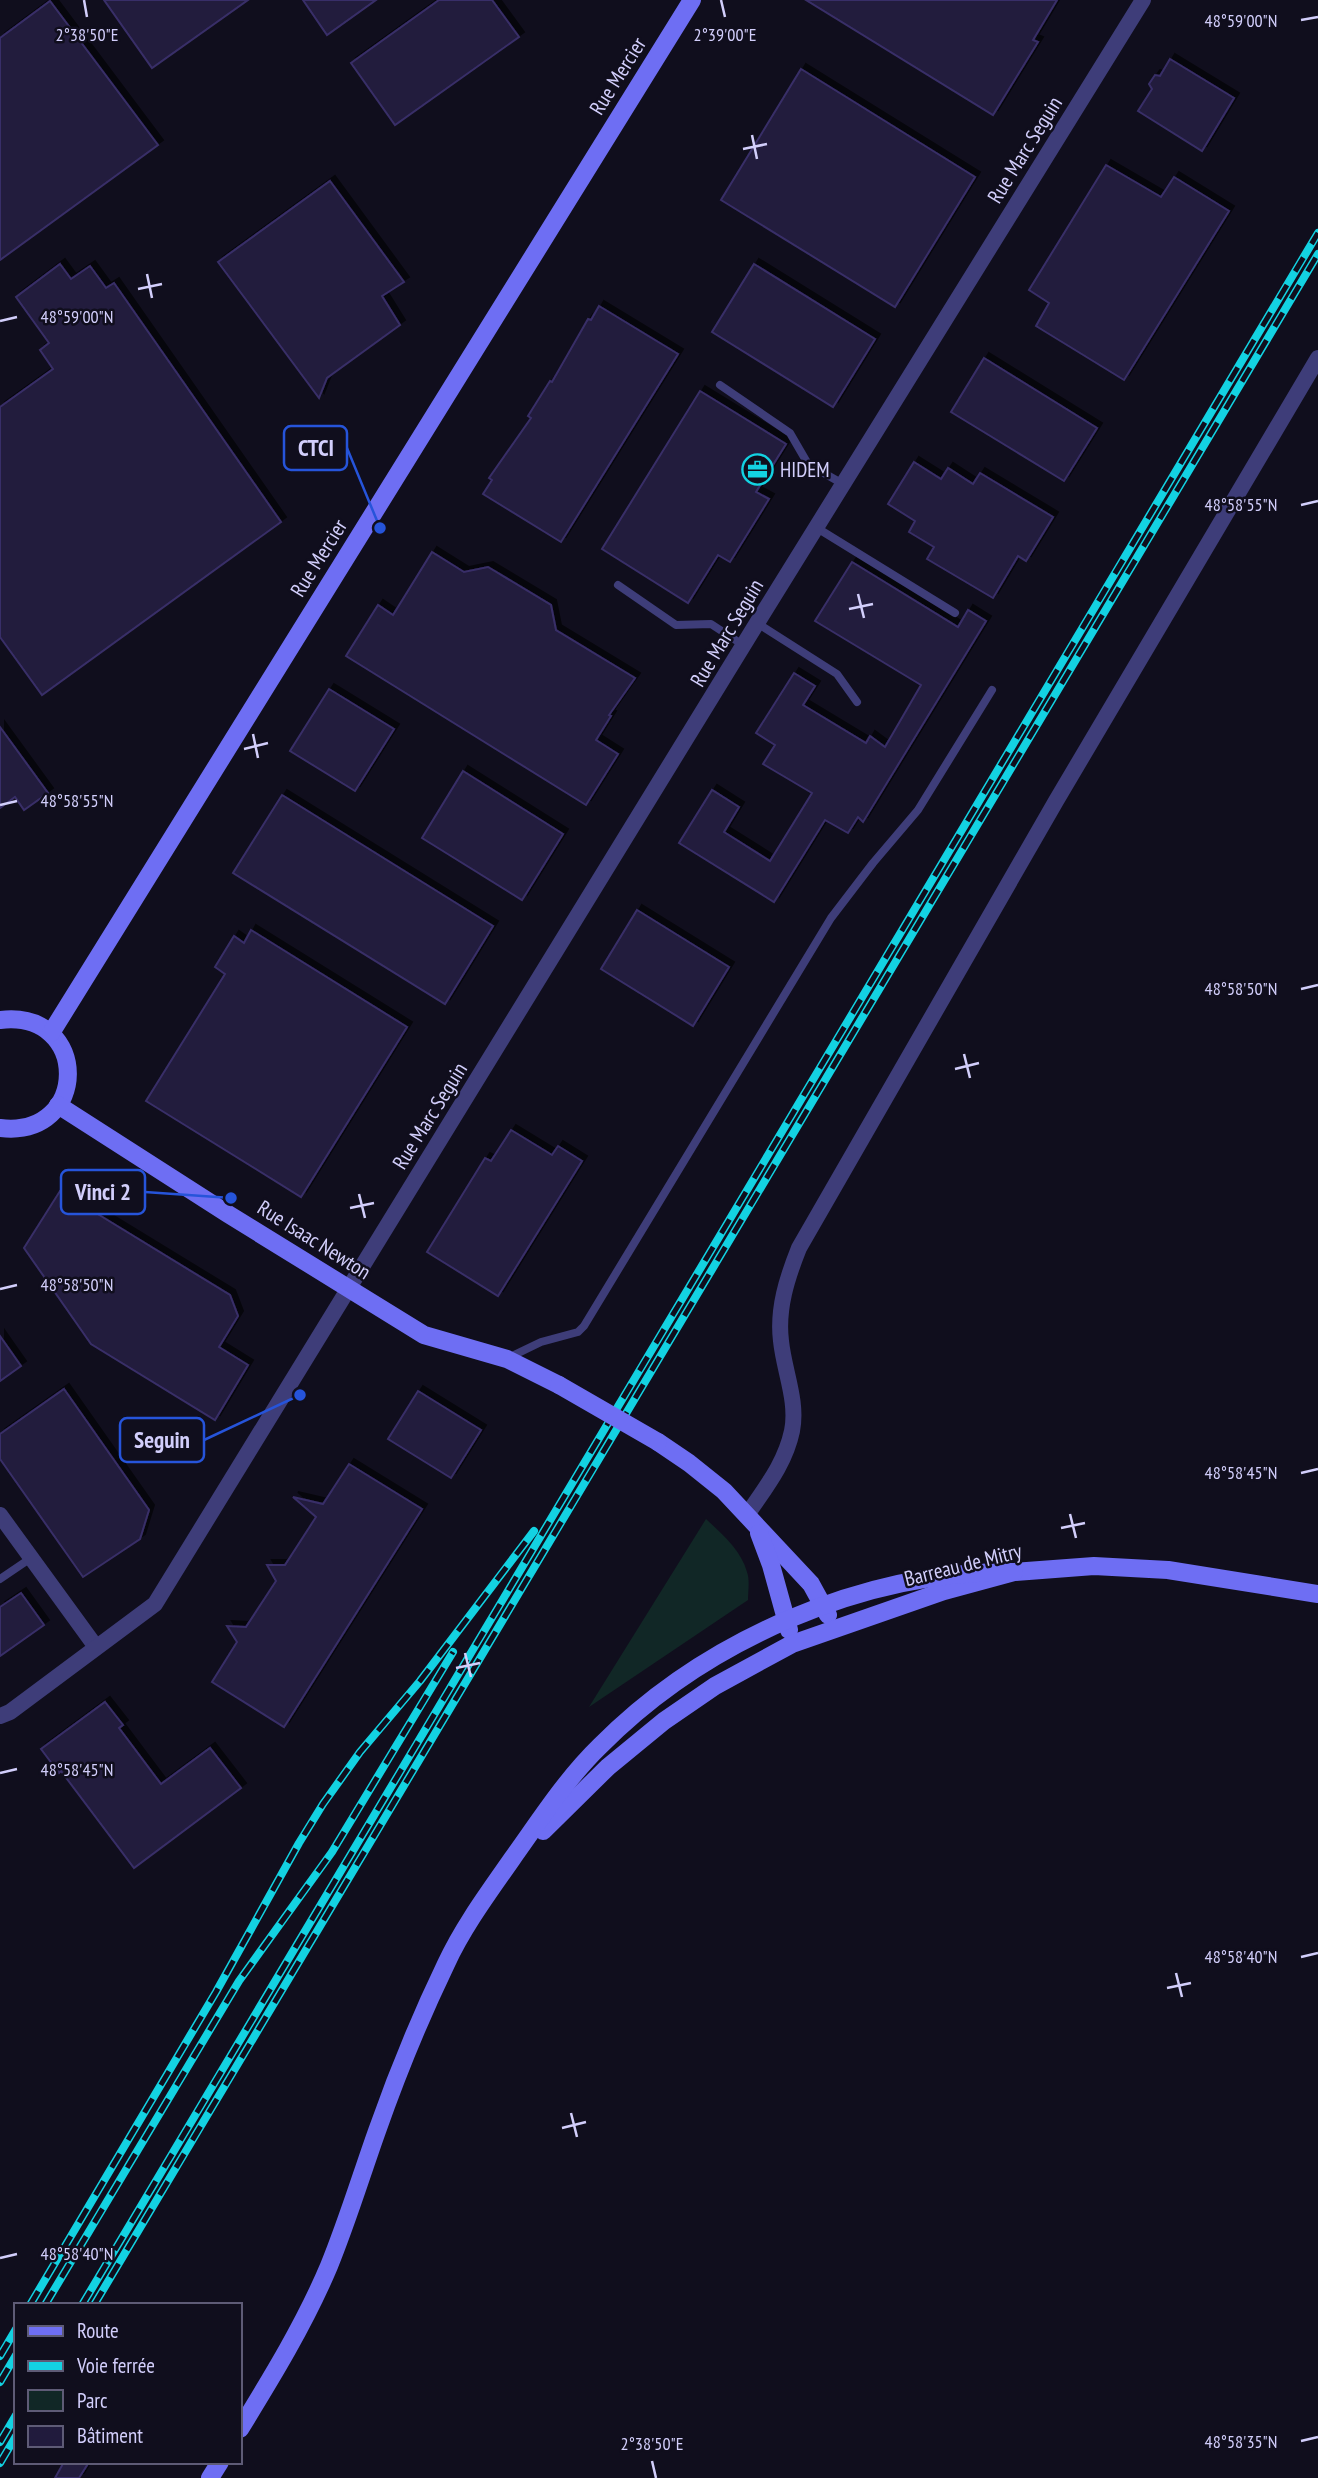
<svg xmlns="http://www.w3.org/2000/svg" width="1318" height="2478" font-family="'PT Sans Narrow',sans-serif">
<defs>
<filter id="shadow"><feDropShadow dx="5" dy="-5" stdDeviation="0" flood-color="#0009"/></filter>
</defs>
<rect width="100%" height="100%" fill="#100e1d"/>
<path fill="#112726" d="M706,1519c16,15 35,31 41,53 3,8 1,20 1,28l-159,107z"/>
<g fill="#211b3d" stroke="#392f67" stroke-width="2" filter="url(#shadow)">
<path d="M104,0h144l-96,68z"/>
<path d="M303,0h73l-49,35z"/>
<path d="M439,0h53l27,37 -124,88 -44,-62z"/>
<path d="M806,0h251l-24,40 5,2 -45,73z"/>
<path d="M50,1l108,144 -158,115v-222z"/>
<path d="M1170,59l64,39 -32,53 -64,-40 14,-22 -3,-5 6,-9 5,1z"/>
<path d="M801,69l174,108 -80,130 -174,-107z"/>
<path d="M1106,165l55,32 13,-20 55,34 -105,169 -88,-54 13,-23 -20,-13z"/>
<path d="M330,181l74,101 -22,14 18,29 -73,53 -8,20 -101,-136z"/>
<path d="M60,264l11,15 19,-13 16,22 8,-5 167,239 -239,173 -42,-58v-230l53,-38 -13,-19 9,-7 -33,-46z"/>
<path d="M754,264l121,75 -42,68 -121,-75z"/>
<path d="M599,306l79,48 -117,188 -78,-48 9,-14 -3,-2 42,-60 -3,-2 22,-35 2,1 36,-63 3,1z"/>
<path d="M984,358l113,70 -33,53 -113,-69z"/>
<path d="M700,391l86,53 -30,48 13,7 -39,63 -12,-7 -30,48 -86,-54z"/>
<path d="M914,462l27,17 7,-11 25,16 7,-11 73,44 -27,44 -8,-5 -25,42 -66,-39 7,-12 -25,-15 6,-11 -27,-17z"/>
<path d="M432,552l32,20 24,-5 63,38 5,25 79,48 -26,37 2,1 -15,24 22,14 -32,51 -240,-149 32,-51 15,10z"/>
<path d="M852,562l106,65 10,-17 18,11 -123,201 -5,-5 -10,16 -23,-13 -51,82 -95,-59 33,-53 27,17 -15,25 46,29 42,-68 -49,-29 12,-19 -19,-12 38,-60 21,13 -12,19 63,38 4,-7 15,11 36,-62 -106,-64z"/>
<path d="M329,689l65,40 -39,62 -65,-40z"/>
<path d="M0,727l48,66 -24,17 -9,-13 -15,11z"/>
<path d="M463,771l100,63 -41,66 -100,-62z"/>
<path d="M282,795l211,131 -48,78 -212,-131z"/>
<path d="M637,910l92,57 -36,59 -92,-57z"/>
<path d="M251,930l156,97 -106,170 -155,-96 79,-127 -10,-7 19,-31 10,7z"/>
<path d="M511,1130l41,25 6,-9 24,15 -84,135 -71,-44 58,-94 6,3z"/>
<path d="M60,1191l170,104 8,21 -19,31 29,18 -33,55 -124,-76 -67,-96z"/>
<path d="M0,1336l21,30 -21,15z"/>
<path d="M64,1389l85,121 -9,29 -57,38 -83,-118v-25z"/>
<path d="M418,1391l63,39 -30,48 -63,-39z"/>
<path d="M349,1464l73,45 -138,218 -72,-45 25,-40 -10,-16 19,1 30,-46 -9,-16h18l31,-48 -23,-20 30,7z"/>
<path d="M21,1593l23,32 -44,31v-49z"/>
<path d="M105,1702l18,23 -4,3 42,56 49,-36 31,40 -107,80 -73,-97 -2,2 -18,-24z"/>
<path d="M64,2462h25l-10,16h-24z"/>
</g>
<g fill="none" stroke-linecap="round" stroke-linejoin="round">
<g stroke="#3e3d79" stroke-width="8">
<path d="M720,385l70,48 18,31 35,20"/>
<path d="M817,528l138,85"/>
<path d="M618,585l58,40 35,-1 32,21"/>
<path d="M757,623l80,51 20,28"/>
<path d="M508,1358l33,-16 37,-10 6,-6 247,-408 42,-55 45,-53 74,-120"/>
<path d="M0,1579l31,-21"/>
</g>
<g stroke="#3e3d79" stroke-width="16">
<path d="M0,1515l96,132"/>
<path d="M747,1515c18,-27 38,-51 45,-84 6,-30 -8,-60 -11,-90 -4,-32 6,-63 18,-93l257,-447 262,-443"/>
<path d="M0,1716l10,-4 145,-108 602,-981 386,-623"/>
</g>
<g stroke="#6e6ef3" stroke-width="18">
<path d="M0,1020c91,-11 90,119 0,108"/>
<path d="M51,1033l641,-1033"/>
<path d="M58,1105l170,109 196,121 83,24 52,26"/>
<path d="M658,1442l31,21 35,28 87,93 17,31"/>
<path d="M759,1533l12,32 18,65"/>
<path d="M543,1831l65,-64 56,-46 51,-35 77,-42 152,-53 70,-19 80,-6 74,4 150,24"/>
<path d="M240,2429c32,-52 65,-106 89,-163 18,-44 32,-90 48,-135 20,-57 43,-113 69,-167 17,-37 43,-72 66,-105 28,-39 54,-80 88,-113 105,-106 265,-176 414,-174"/>
<path d="M210,2478l10,-16"/>
</g>
<defs>
<g id="rail">
<path d="M30,2305l186,-313 83,-149 24,-39 37,-52 60,-71 114,-150"/>
<path d="M45,2305l194,-324 93,-129 121,-200"/>
<path d="M82,2305l1236,-2072"/>
<path d="M94,2305l1224,-2051"/>
<path d="M0,2356l16,-27"/>
<path d="M0,2382l16,-27"/>
<path d="M0,2442l16,-27"/>
<path d="M0,2463l16,-27"/>
</g>
</defs>
<use href="#rail" stroke="#13d2e2" stroke-width="8"/>
<use href="#rail" stroke="#100e1d" stroke-width="5" stroke-dasharray="16" stroke-linecap="butt"/>
<path stroke="#6e6ef3" stroke-width="18" d="M559,1385l99,57"/>
</g>
<path fill="none" stroke="#d2cefb" stroke-width="2.5" d="M84,0l3,17M721,0l4,17M1301,20l17,-3M752,135l5,24M743,149l24,-5M147,274l5,24M138,289l24,-5M0,321l17,-4M1301,505l17,-4M858,594l6,24M849,609l24,-5M253,734l5,24M244,749l24,-6M0,805l17,-4M1301,989l17,-4M964,1054l6,24M955,1069l24,-6M359,1194l6,24M350,1208l24,-5M0,1289l17,-4M1301,1473l17,-4M1070,1514l6,24M1061,1528l24,-5M465,1653l6,24M456,1668l24,-5M0,1773l17,-4M1301,1957l17,-4M1176,1973l6,24M1167,1988l24,-5M571,2113l6,24M562,2128l24,-6M0,2258l17,-4M1301,2441l17,-4M652,2461l4,17"/>
<defs>
<symbol id="office-ring" viewBox="-11 -11 22 22"><circle r="9.5" fill="#100e1d" stroke="#13d2e2" stroke-width="1.5"/><path d="M-6-3h4V-5.5h4V-3h4V5H-6ZM-1-4.5V-3h2v-1.5ZM-6 0V1H6V0Z" fill="#13d2e2"/></symbol>
</defs>
<g fill-rule="evenodd">
<use href="#office-ring" x="740" y="452" width="35" height="35"/>
</g>
<g text-anchor="middle" stroke-width="5" stroke-linejoin="round" paint-order="stroke">
<g font-size="21" fill="#d2cefb" stroke="#100e1d">
<text transform="translate(618 76) rotate(-58)" y="7">Rue Mercier</text>
<text transform="translate(1025 150) rotate(-58)" y="7">Rue Marc Seguin</text>
<text transform="translate(319 558) rotate(-58)" y="7">Rue Mercier</text>
<text transform="translate(727 633) rotate(-59)" y="7">Rue Marc Seguin</text>
<text transform="translate(430 1116) rotate(-58)" y="7">Rue Marc Seguin</text>
<text transform="translate(314 1240) rotate(32)" y="7">Rue Isaac Newton</text>
<text transform="translate(963 1565) rotate(-14)" y="7">Barreau de Mitry</text>
</g>
<g font-size="21" fill="#d2cefb" stroke="#100e1d" text-anchor="start">
<text x="780" y="477">HIDEM</text>
</g>
</g>
<g font-size="18" text-anchor="middle" fill="#d2cefb" stroke="#100e1d" stroke-width="5" stroke-linejoin="round" paint-order="stroke">
<text x="1241" y="27">48°59'00"N</text>
<text x="87" y="41">2°38'50"E</text>
<text x="725" y="41">2°39'00"E</text>
<text x="77" y="323">48°59'00"N</text>
<text x="1241" y="511">48°58'55"N</text>
<text x="77" y="807">48°58'55"N</text>
<text x="1241" y="995">48°58'50"N</text>
<text x="77" y="1291">48°58'50"N</text>
<text x="1241" y="1479">48°58'45"N</text>
<text x="77" y="1776">48°58'45"N</text>
<text x="1241" y="1963">48°58'40"N</text>
<text x="77" y="2260">48°58'40"N</text>
<text x="1241" y="2448">48°58'35"N</text>
<text x="652" y="2450">2°38'50"E</text>
</g>
<path fill="none" stroke="#2654da" stroke-width="2.5" d="M380 528L347 448M231 1198L145 1192M300 1395L204 1440"/>
<g fill="#2654da" stroke="#100e1d" stroke-width="2.5">
<circle cx="380" cy="528" r="7"/>
<circle cx="231" cy="1198" r="7"/>
<circle cx="300" cy="1395" r="7"/>
</g>
<g fill="#100e1d" stroke="#2654da" stroke-width="2.5">
<rect x="284" y="426" width="63" height="44" rx="7"/>
<rect x="61" y="1170" width="84" height="44" rx="7"/>
<rect x="120" y="1418" width="84" height="44" rx="7"/>
</g>
<g font-size="23" text-anchor="middle" font-weight="bold" fill="#d2cefb">
<text x="316" y="456">CTCI</text>
<text x="103" y="1200">Vinci 2</text>
<text x="162" y="1448">Seguin</text>
</g>
<rect x="14" y="2303" width="228" height="161" fill="#100e1d" stroke="#5e5b76" stroke-width="2"/>
<rect x="28" y="2326" width="35" height="10" fill="#6e6ef3" stroke="#5e5b76" stroke-width="2"/>
<text x="77" y="2338" font-size="21" fill="#d2cefb">Route</text>
<rect x="28" y="2361" width="35" height="10" fill="#13d2e2" stroke="#5e5b76" stroke-width="2"/>
<text x="77" y="2373" font-size="21" fill="#d2cefb">Voie ferrée</text>
<rect x="28" y="2390" width="35" height="21" fill="#112726" stroke="#5e5b76" stroke-width="2"/>
<text x="77" y="2408" font-size="21" fill="#d2cefb">Parc</text>
<rect x="28" y="2426" width="35" height="21" fill="#211b3d" stroke="#5e5b76" stroke-width="2"/>
<text x="77" y="2443" font-size="21" fill="#d2cefb">Bâtiment</text>
</svg>
